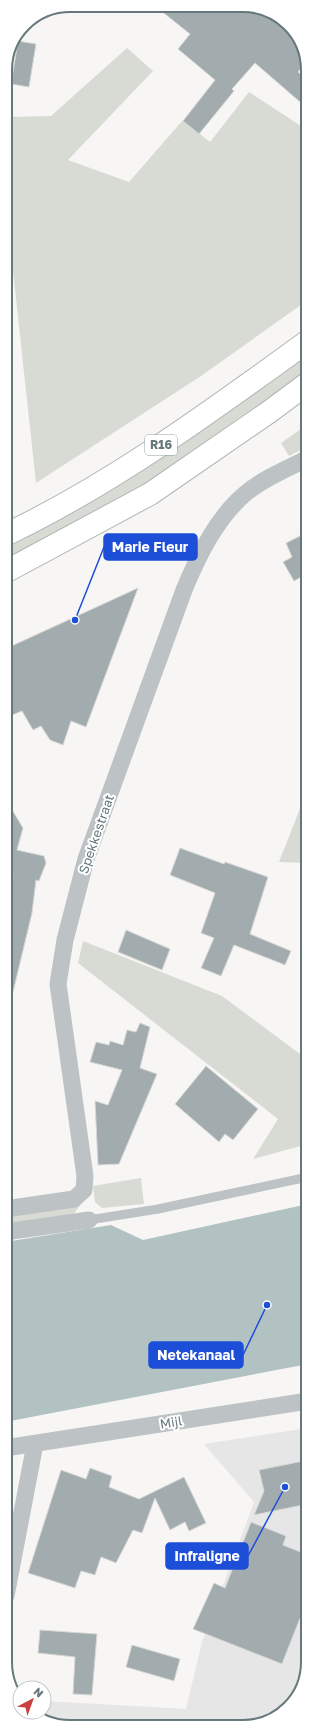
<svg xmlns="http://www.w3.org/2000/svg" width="313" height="1732" font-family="'Golos Text',sans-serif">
<rect width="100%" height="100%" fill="#f7f6f4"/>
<path fill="#e5e6e5" d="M308,1428v238l-16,39 -41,21h-194l-24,-14h11v-11l142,8 16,-67 52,-140 -50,-58z"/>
<g fill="#d8dbd4">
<path d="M127,48l26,23 -85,89 61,22 54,-62 27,22 39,-50 58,38 1,170 -107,76 -165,107 -31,-286v-80l46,-1z"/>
<path d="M308,348v25l-136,97 -167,94v-24z"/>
<path d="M308,424v22l-19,10 -8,-13z"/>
<path d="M308,788v75l-29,-1z"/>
<path d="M83,941l139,55 86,64v84l-55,15 25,-40 -200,-156z"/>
<path d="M141,1178l3,26 -42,4 -7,-6 -2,-16z"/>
<path d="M81,1204l-8,11 -68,12v-11z"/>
</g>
<path fill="#b2c1c2" d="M308,1204v160l-303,58v-180l106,-17 32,15z"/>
<g fill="#a2acae" stroke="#d8d8d7">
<path d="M155,6l105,1 32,20 15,34 -9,11 9,8v28l-52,-45 -23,26 2,2 -35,43 -16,-13 32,-41 -37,-31 12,-15z"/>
<path d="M18,41l18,3 -7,43 -18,-3z"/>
<path d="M308,532v59l-7,-14 -7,4 -11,-19 9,-5 -6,-14z"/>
<path d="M138,588l-52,139 -15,-6 -8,24 -13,-5 -9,-14 -8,4 -11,-19 -17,7v-69z"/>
<path d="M5,798l18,30 -6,22 27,6 2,7 -7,18 -3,-1 -4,33 -19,79 -8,-1v-85l3,1 5,-33 -8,-2z"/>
<path d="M180,848l44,16 1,-2 43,15 -18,57 41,17 -6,14 -51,-20 -13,31 -20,-8 13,-30 -13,-5 14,-40 -45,-18z"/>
<path d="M126,930l44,19 -8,21 -44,-18z"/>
<path d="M140,1023l10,4 -10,41 17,6 -38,90 -21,1 -3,-64 13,4 14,-35 -32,-8 6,-20 13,3 1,-4 13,4 4,-15 9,2z"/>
<path d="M206,1066l52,43 -25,31 -8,-6 -6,8 -44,-38z"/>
<path d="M308,1460v44l-54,11 10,-24 -5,-21z"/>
<path d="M90,1468l22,8 -3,11 30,12 45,-22 22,46 -17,8 -4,-9 -15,8 -15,-32 -13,35 -9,-3 -17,33 -15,-6 -6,18 -14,-4 -6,17 -47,-15 33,-103 25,9z"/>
<path d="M251,1522l35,14 -3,9 25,10v43l-26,66 -89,-35 21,-46 11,5z"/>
<path d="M40,1630l57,4 -5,61 -19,-1 2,-37 -37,-4z"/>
<path d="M132,1645l48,14 -6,22 -48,-14z"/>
</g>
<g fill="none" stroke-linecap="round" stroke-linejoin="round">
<defs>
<g id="primary">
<path d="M5,535c109,-52 206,-124 303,-194"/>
<path d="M5,572l145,-78 119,-82 39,-29"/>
</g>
</defs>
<use href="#primary" stroke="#afb5b6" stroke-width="24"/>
<path stroke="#bdc2c4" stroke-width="9" d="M89,1220l69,-11 150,-32"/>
<g stroke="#bdc2c4" stroke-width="17">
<path d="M5,1209l69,-10 10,-9 1,-14 -27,-192 7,-44 21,-81 98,-269c14,-34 33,-73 62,-97 18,-15 41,-24 62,-35"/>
<path d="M5,1232l84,-12"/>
<path d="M5,1448l303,-47"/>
<path d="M6,1596l29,-152"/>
</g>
<use href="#primary" stroke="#fff" stroke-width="22"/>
</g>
<g text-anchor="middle" stroke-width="4" stroke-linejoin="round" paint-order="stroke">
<rect fill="#fff" stroke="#94a0a3" stroke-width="1" x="145" y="435" width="32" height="20" rx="3"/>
<g font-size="12" font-weight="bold" fill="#66787b">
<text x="161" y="449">R16</text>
</g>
<g font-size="13" fill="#66787b" stroke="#fff">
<text transform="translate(96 834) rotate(-71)" y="5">Spekkestraat</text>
<text transform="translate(171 1422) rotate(-9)" y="5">Mijl</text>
</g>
</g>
<path d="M0 0H313V1732H0ZM70 12H243A58 58 0 0 1 301 70V1662A58 58 0 0 1 243 1720H70A58 58 0 0 1 12 1662V70A58 58 0 0 1 70 12Z" fill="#fff" fill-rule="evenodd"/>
<path fill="none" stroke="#66787b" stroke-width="2" d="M70 12H243A58 58 0 0 1 301 70V1662A58 58 0 0 1 243 1720H70A58 58 0 0 1 12 1662V70A58 58 0 0 1 70 12Z"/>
<path fill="none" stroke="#1d4ed8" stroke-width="1.5" d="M75 620L104 547M267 1305L243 1355M285 1487L248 1556"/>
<g fill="#1d4ed8" stroke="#fff" stroke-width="1.5">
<circle cx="75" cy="620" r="4"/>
<circle cx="267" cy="1305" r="4"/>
<circle cx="285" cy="1487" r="4"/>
</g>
<g fill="#1d4ed8" stroke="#1d4ed8" stroke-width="1.5">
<rect x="104" y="534" width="93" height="26" rx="4"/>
<rect x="149" y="1342" width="94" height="26" rx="4"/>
<rect x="166" y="1543" width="82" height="26" rx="4"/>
</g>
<g font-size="14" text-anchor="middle" font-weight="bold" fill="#fff">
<text x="150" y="552">Marie Fleur</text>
<text x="196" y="1360">Netekanaal</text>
<text x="207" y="1561">Infraligne</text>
</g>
<g transform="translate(32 1700) rotate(41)"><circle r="19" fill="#ffffff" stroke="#c2c9ca"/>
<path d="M0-3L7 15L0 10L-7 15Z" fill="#cc3f3f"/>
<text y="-6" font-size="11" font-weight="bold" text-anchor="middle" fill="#66787b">N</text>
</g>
</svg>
